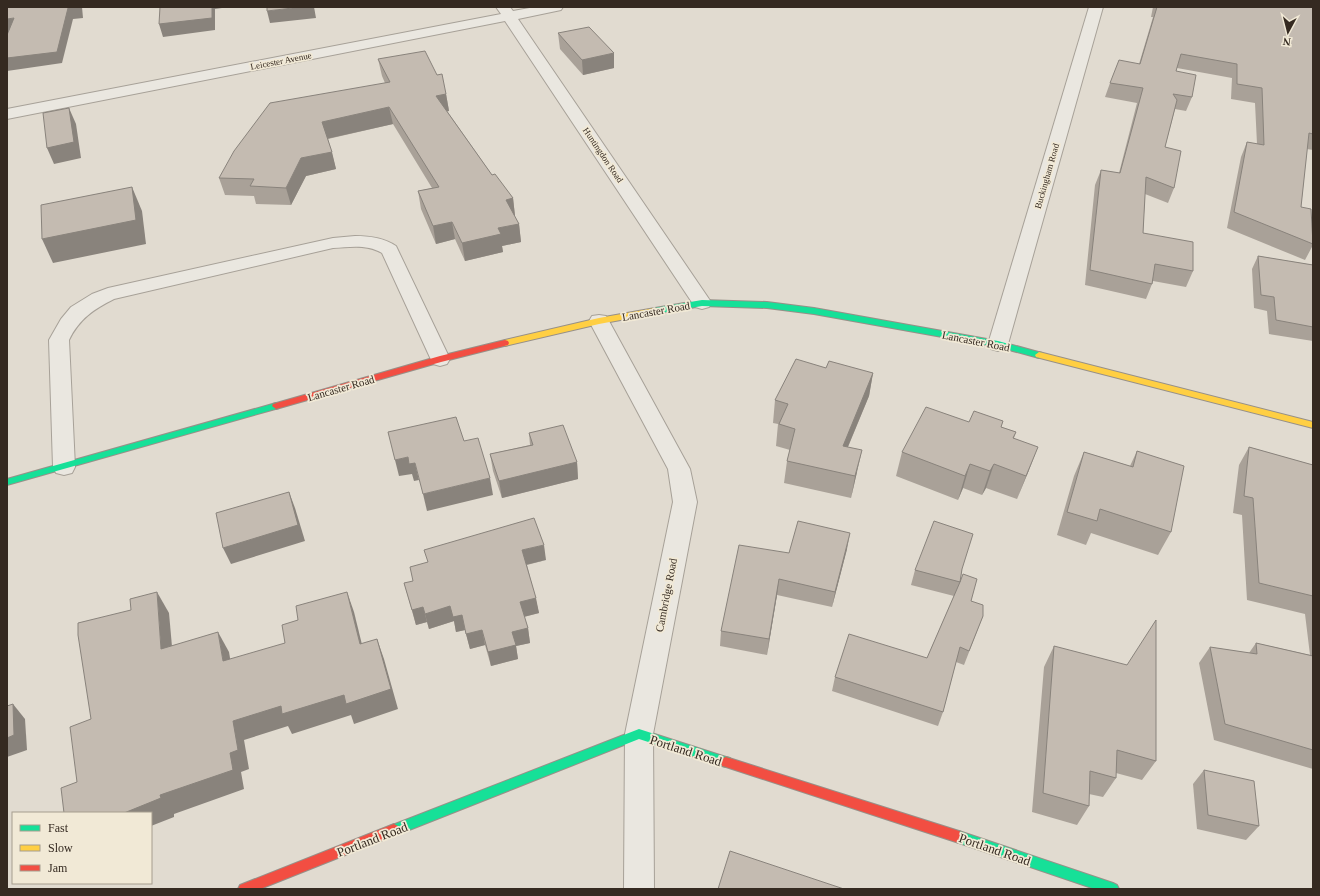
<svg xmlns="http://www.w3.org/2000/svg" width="1320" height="896" font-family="Georgia,serif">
<rect width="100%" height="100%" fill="#e1dbd0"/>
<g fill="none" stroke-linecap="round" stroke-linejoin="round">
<defs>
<g id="street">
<path d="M496,7h14l3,4 22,-4h28l-2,3 -43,9 191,280 3,4 -3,4 -7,2 -7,-2 -190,-286 -498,98v-10l494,-95z"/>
<path d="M1089,7h14l-95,337 -3,5 -7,2 -7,-2 -3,-5z"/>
<path d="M355,236c15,0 29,2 41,10l54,113 -3,5 -7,2 -7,-2 -51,-111c-15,-9 -32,-6 -49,-5l-219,51c-20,10 -35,20 -45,41l6,127 -3,6 -8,2 -8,-2 -3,-6 -4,-127 12,-21 10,-12 21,-13 16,-6 225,-50z"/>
<path d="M599,315l7,1 3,5 81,148 7,33 -44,232 1,155h-30l1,-155 48,-232 -5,-33 -79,-148 3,-5z"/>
</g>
<g id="fast">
<path d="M702,300l65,2 47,6 184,33 44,12 1,2 -4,3 -41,-11 -184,-33 -47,-6 -65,-2 -47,8 -4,-3 4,-3z"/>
<path d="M276,403l3,1 1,2 -1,2 -272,77v-6z"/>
<path d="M639,729l87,28 4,1 2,4 -2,4 -4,1 -87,-28 -245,97 -4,-2 -2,-4 2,-4z"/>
<path d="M959,831l154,52 4,2 2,4h-24l-136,-46 -4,-2 -2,-4 2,-4z"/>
</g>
<g id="slow">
<path d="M655,308l3,1 1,2 -1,2 -59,11 -94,22 -4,-3 4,-3 94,-22z"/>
<path d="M1039,352l274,70v6l-277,-71 -1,-2z"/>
</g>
<g id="jam">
<path d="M505,340l3,1 1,2 -1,2 -67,17 -165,47 -4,-3 1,-2 167,-48z"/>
<path d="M726,757l233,74 4,2 2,4 -2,4 -4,2 -233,-76 -4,-1 -2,-4 2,-4z"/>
<path d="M394,824l4,2 2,4 -2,4 -138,55h-22l2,-4z"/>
</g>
</defs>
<use href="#street" stroke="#a7a198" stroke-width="2"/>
<use href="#fast" stroke="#979088" stroke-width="2"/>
<use href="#slow" stroke="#979088" stroke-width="2"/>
<use href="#jam" stroke="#979088" stroke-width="2"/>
<use href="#street" fill="#eae7e0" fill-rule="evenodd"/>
<use href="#fast" fill="#16e098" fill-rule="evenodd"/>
<use href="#slow" fill="#ffcf43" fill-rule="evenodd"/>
<use href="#jam" fill="#f24e42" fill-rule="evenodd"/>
</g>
<g fill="#a9a198">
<path d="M1153,7h160v143l-6,-1 -6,58 12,31v7l-8,15 -78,-32 14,-71 6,-15 10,2 -2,-41 -24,-4 1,-21 -55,-10 -1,3 16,26 -6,14 -11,-2 -10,38 9,41 -6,15 -23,-9 -2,39 50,38 -7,16 -33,-6 -1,3 -6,15 -61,-14 10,-100 6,-15 18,3 18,-70 -32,-6 5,-14 29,-19 14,-47h-2z"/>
<path d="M558,33l56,20v15l-31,7 -23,-26z"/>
<path d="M378,59l68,35 3,17h-2l45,64 21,23 2,18h-1l5,8 2,18 -19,4 1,6 -38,9 -10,-22 -19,5 -15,-35 -3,-18 14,-3 -39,-64 -65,15 8,30 -30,7 -15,29 -35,-1 -2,-8 -29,-1 -6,-17 166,-95 -3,-7z"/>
<path d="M1258,256l55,9v76l-44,-7 -2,-23 -13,-3 -2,-39z"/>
<path d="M826,368l47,5 -4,23 -21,51 9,25 -6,26 -67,-15 3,-22 3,-11 -14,-4 2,-22 -5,-1 2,-23z"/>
<path d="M1003,421l-2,6 15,5 -2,6 15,32 -12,29 -31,-11 -4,7 -19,-7 -5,12 -62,-24 6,-24 67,-30z"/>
<path d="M529,433l48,29 1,17 -76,19 -9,-27 -3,-17 40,-9z"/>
<path d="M1249,447l64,18v304l-99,-29 -15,-77 11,-16 39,6 7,-10 54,12 -5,-41 -58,-14 -5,-85 -9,-2 6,-48z"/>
<path d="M1137,451l34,81 -13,23 -67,-22 -5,12 -29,-10 17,-59 10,-24 46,14z"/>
<path d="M847,549l-15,58 -55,-12 -10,60 -47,-9 1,-15 68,-78z"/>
<path d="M546,560l-19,5 12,48 -15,4 4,11 2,15 -14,3 2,13 -27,7 -6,-21 -15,4 -5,-19 -9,2 -2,-11 -25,8 -2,-7 -11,3 -12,-42z"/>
<path d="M962,569l-2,13 11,19 12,15 -19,49 -8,-3 -13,50 -5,14 -106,-35 3,-14 92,-19 27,-62 -43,-11 4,-15z"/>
<path d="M1054,646l102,115 -14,19 -26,-7v5l-13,19 -14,-3v12l-12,19 -45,-13 12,-145z"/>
<path d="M1204,770l55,56 -13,14 -49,-11 -4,-45z"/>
</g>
<g fill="#89837c">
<path d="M74,7h8l1,11 -10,1 -11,44 -55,8v-13l61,-50z"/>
<path d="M212,7h17l-14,2v21l-52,7 -4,-13z"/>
<path d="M301,7h13l2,11 -46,5 -3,-12z"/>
<path d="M14,18l5,11 -12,3v-13z"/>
<path d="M614,53v15l-31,7 -1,-15z"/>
<path d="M446,94l3,17 -10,2 -3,-17z"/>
<path d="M389,107l4,17 -67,15 -4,-17z"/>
<path d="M69,108l7,16 5,34 -27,6 -7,-16z"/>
<path d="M332,152l4,17 -30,7 -15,29 -5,-17 15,-30z"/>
<path d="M132,187l10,24 4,33 -93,19 -11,-24z"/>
<path d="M513,198l2,18 -7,2 -2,-18z"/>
<path d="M452,222l3,17 -19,5 -3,-18z"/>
<path d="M519,224l2,18 -19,4 1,6 -38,9 -3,-18 36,-15z"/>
<path d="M873,373l-4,23 -30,72 4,-22z"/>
<path d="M1038,447l-9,23 -12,29 9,-23z"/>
<path d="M862,450l-5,22 -6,26 4,-22z"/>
<path d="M408,457l7,6 4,17 -5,1 -2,-7 -13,2 -4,-16z"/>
<path d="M577,462l1,17 -76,19 -3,-17z"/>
<path d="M970,464l-7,24 -5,12 7,-24z"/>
<path d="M994,464l-8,24 -4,7 8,-24z"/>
<path d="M490,478l3,17 -66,16 -4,-17z"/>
<path d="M289,492l6,16 10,33 -74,23 -8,-16z"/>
<path d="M850,533l-3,16 -15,58 3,-15z"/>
<path d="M544,545l2,15 -21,5 -3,-15z"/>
<path d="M779,579l-2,16 -10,60 2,-16z"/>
<path d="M157,592l12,21 5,56 -13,-20z"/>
<path d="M347,592l7,20 13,53 -7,-21z"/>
<path d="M536,598l3,15 -16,4 -3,-15z"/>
<path d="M450,606l12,9 3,15 -9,2 -2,-11 -25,8 -4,-15z"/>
<path d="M423,607l4,15 -11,3 -4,-15z"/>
<path d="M528,628l2,15 -14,3 2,13 -27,7 -3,-14 24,-20z"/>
<path d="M482,630l3,15 -15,4 -4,-15z"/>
<path d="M218,632l11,20 5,30 -11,-21z"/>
<path d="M377,639l7,20 14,50 -44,15 -3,-9 -59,19 -4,-8 -44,14 5,29 -8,3 3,17 -70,25v3l-23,9v-13h-27l36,-18 70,-42 3,-32z"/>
<path d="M13,704l12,15 2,31 -20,7v-19z"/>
<path d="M7,820l1,14h-1z"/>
</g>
<g fill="#c4bbb1" stroke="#89837c">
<path d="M7,7h66l-5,1 -11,44 -50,6v-23l7,-17 -7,1z"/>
<path d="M160,7h52v11l-53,6z"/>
<path d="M267,7h34l-34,4z"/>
<path d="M1157,7h156v127l-4,-1 -8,74 10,2 2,35 -79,-32 13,-70 17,3 -2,-57 -25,-4v-20l-56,-10 -5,17 20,4 -4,22 -19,-3 4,6 -12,47 16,4 -7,37 -28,-11 -3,56 50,9v29l-38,-7 -3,20 -62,-14 11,-100 19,3 23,-85 -33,-5 9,-23 21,4z"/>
<path d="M589,27l25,26 -32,7 -24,-27z"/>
<path d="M425,51l12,24 5,-1 4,20 -10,2 56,79 3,-1 18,24 -7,2 13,24 -21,4 3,6 -39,9 -10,-21 -19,4 -15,-35 21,-4 -50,-80 -67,15 10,30 -31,6 -15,30 -36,-2 4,-7 -35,-1 15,-27 36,-48 120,-21 -12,-23z"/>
<path d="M69,108l5,34 -27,6 -4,-35z"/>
<path d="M132,187l4,33 -94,19 -1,-34z"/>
<path d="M1258,256l55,9v62l-37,-7 -2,-23 -13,-2z"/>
<path d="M796,359l30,9 3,-7 44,12 -30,73 19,4 -7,26 -68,-15 8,-32 -16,-5 9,-20 -13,-4z"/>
<path d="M926,407l43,15 5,-11 29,10 -2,6 15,5 -3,6 25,9 -12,29 -32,-12 -4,7 -20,-7 -5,12 -63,-24z"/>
<path d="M456,417l8,24 14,-3 12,40 -67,16 -8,-31 -6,1 -1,-7 -13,3 -7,-28z"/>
<path d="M563,425l14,37 -78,19 -9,-27 43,-9 -4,-12z"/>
<path d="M1249,447l64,18v131l-54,-13 -6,-85 -9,-2z"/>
<path d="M1137,451l47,15 -13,66 -71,-23 -3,12 -30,-9 17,-60 49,15z"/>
<path d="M289,492l9,33 -75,23 -7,-35z"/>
<path d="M534,518l10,27 -22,5 14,48 -16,4 8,26 -16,4 4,13 -28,7 -6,-22 -16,4 -4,-19 -9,2 -3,-11 -25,8 -2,-7 -11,3 -8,-27 9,-2 -3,-14 18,-5 -4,-12z"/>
<path d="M798,521l52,12 -15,59 -56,-13 -10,60 -48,-8 18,-86 50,8z"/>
<path d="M934,521l39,13 -11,35 -2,13 3,-8 14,5 -6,22 12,4v11l-14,35 -9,-4 -17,65 -108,-35 14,-43 78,24 33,-76 -45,-12z"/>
<path d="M157,592l4,57 57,-17 5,29 62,-18 -3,-18 16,-5 -2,-14 51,-14 13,52 17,-5 14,50 -45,15 -2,-9 -62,19 -1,-8 -48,15 5,29 -8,3 3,17 -73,25 1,3 -37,15h-60l-3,-25 16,-6 -7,-55 21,-8 -13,-84v-12l53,-13 -1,-11z"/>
<path d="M1156,620v141l-39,-11 -1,28 -26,-7 -1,35 -46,-13 11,-147 73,19z"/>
<path d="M1256,643l57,13v94l-88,-26 -15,-77 47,7z"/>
<path d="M13,704l1,31 -7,3v-32z"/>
<path d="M1204,770l50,11 5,45 -51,-11z"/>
<path d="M730,851l114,38h-126z"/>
</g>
<g text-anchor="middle" stroke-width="3.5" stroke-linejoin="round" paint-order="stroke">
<g font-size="9" fill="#352a21" stroke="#f1e9d6">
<text transform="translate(281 61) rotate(-11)" y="3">Leicester Avenue</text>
<text transform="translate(603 155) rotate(56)" y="3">Huntingdon Road</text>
<text transform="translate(1047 176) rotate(-74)" y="3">Buckingham Road</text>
</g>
<g font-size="11" fill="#352a21" stroke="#f1e9d6">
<text transform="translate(656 311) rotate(-10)" y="4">Lancaster Road</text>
<text transform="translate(976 341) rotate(11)" y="4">Lancaster Road</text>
<text transform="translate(341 388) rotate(-16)" y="4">Lancaster Road</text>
<text transform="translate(666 595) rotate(-79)" y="4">Cambridge Road</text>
</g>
<g font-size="13" fill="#352a21" stroke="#f1e9d6">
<text transform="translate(686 750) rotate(18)" y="5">Portland Road</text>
<text transform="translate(372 839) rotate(-21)" y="5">Portland Road</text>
<text transform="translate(995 849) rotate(19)" y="5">Portland Road</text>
</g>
</g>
<rect width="1320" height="896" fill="none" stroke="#352a21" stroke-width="16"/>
<rect x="12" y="812" width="140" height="72" fill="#f1e9d6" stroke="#a69d8e"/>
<rect x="20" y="825" width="20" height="6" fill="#16e098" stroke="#a69d8e"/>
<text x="48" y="832" font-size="12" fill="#352a21">Fast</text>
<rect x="20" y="845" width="20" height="6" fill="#ffcf43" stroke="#a69d8e"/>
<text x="48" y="852" font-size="12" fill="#352a21">Slow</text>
<rect x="20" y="865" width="20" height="6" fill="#f24e42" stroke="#a69d8e"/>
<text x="48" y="872" font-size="12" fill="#352a21">Jam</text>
<g transform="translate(1288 32) rotate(187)" stroke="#f1e9d6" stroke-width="3" paint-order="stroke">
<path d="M0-3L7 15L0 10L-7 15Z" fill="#352a21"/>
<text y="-6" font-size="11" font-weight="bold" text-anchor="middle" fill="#352a21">N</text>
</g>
</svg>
